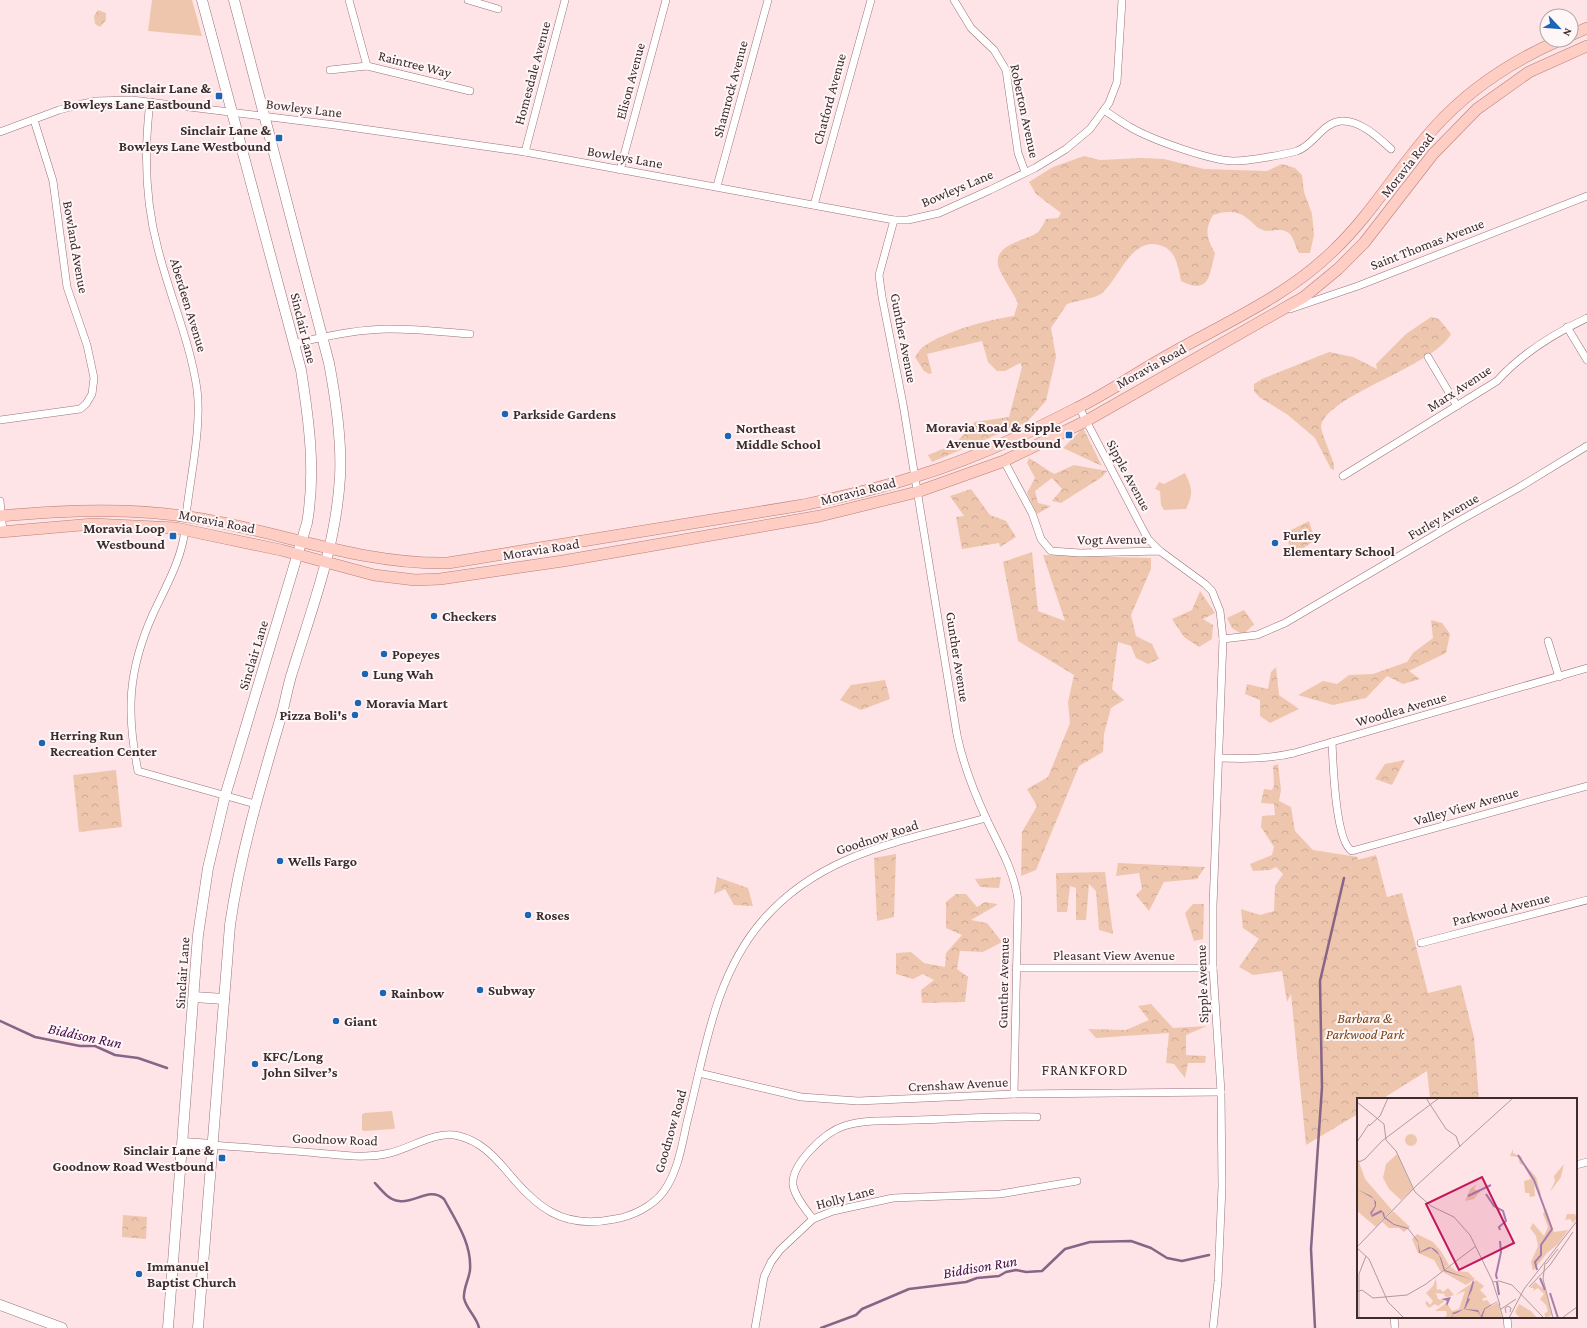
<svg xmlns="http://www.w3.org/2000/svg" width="1587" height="1328" font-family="'Crimson Pro',serif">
<defs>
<pattern id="forest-crowns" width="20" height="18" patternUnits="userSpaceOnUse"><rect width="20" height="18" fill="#eec6ad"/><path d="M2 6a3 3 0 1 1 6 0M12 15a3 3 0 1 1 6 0" fill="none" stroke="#cdaa95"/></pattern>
</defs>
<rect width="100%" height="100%" fill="#fee4e7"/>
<g fill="#eec6ad">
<path d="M152,0h40l10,36 -54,-5z"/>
<path d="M1185,473c7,15 9,20 1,36l-22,1 -3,-5 -1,-14 -5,-2 4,-7 5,2z"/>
<path d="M392,1111l3,17 -2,1 -29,2 -2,-1v-15l2,-2z"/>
</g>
<g fill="url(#forest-crowns)">
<path d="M98,10l8,3v7l-6,7 -5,-3 -1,-8z"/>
<path d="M1084,156l16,4 41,-2 23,1 40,10 63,2 15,-7 13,4 7,7 2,17 8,22 2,21 -4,18h-11c-4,-6 -5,-18 -12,-21 -8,-5 -17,1 -24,-2 -7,-2 -9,-7 -15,-11 -10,-9 -23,-8 -35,-4 -9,15 -6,24 2,38 -6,23 -5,42 -34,28 -3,-15 -5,-32 -22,-36 -28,-8 -40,34 -57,48 -5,5 -26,8 -35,11l-16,24 5,29 -10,44 -19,21 -95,40 -4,-7 27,-11 20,-22 34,-5 13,-50 -2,-4 -15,8h-8l-9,-9 -6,-21 -55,13 5,19 -3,1 -5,-3 -9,-14c3,-4 5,-8 8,-10 22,-16 64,-27 91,-31l4,-13c-4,-9 -19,-31 -20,-38 -4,-22 29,-24 40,-33 3,-3 6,-9 8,-13l12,-1 3,-5 -25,-19 -7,-12 24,-15z"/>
<path d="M1431,317l8,2 12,15c-18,33 -127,62 -130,93 0,4 11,31 13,37v6l-3,-1 -16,-31 -27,-23 -29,-18 -5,-6v-7l8,-5 67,-27 24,5 24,12 -1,-5 30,-30z"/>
<path d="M1083,428l19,38 -39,-18z"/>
<path d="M1029,458l25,16 20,-9 33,6 -5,6 -41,26 -9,-2 10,-12 -10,-11 -17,13 3,12 13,3 -14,8 -10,-21 8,-15 -8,-15z"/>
<path d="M971,489l19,26 16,6 10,16 -16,10 -1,-4 -37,6 -6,-32 8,-1 -14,-20z"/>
<path d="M1309,521l6,19 -20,14 -12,-20z"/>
<path d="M1032,552l6,59 27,10 -22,-66 108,3v11l-20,46 5,21 16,8 7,15 -11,5 -12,-6 -5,-12 -13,-4 -6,47 12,11 -13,8 -7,26 -1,18 -24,14 -43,104 -15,6 1,-44 15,-26 -10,-17 21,-12 22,-54 -2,-21 6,-27 -56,-34 -15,-79z"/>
<path d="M1200,591l15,22 -12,6 10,6 -1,14 -13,8 -15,-10 -12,-18 20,-9z"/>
<path d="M1244,610l10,14 -11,11 -11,-7 -5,-10z"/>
<path d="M1431,620l11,3 8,11 -4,19 -37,18 11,8 -17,5 -16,-8 -21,22 -33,7 -35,-10 25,-14 14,3 12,-9 24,-1 34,-12 6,-9 20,-15z"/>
<path d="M1276,667l3,28 20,14 -29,14 -10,-7v-16l-15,-6 2,-10 21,5 3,-17z"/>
<path d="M885,680l5,19 -29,11 -21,-10 11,-15z"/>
<path d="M1405,760l-13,25 -17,-6 10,-15z"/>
<path d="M1278,764l3,26 -2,11 12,6 4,24 18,19 45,7 -1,3 19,-5 11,42 15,-4 26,100 33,-8 13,52 5,62h-49l-3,-28 -45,28h-24v15l-52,31 -15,-151 -4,8 -5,-31 -29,4 -14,-8 20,-28 -16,-11 -2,-19 19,6 14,-4 1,-25 8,-12 -7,-7 -6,3 -17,1 -3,-7 22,-9 2,-8 -13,-20 1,-11 13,-1 -1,-11 -13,-1 3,-14 8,1 2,-4 -1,-20z"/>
<path d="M116,770l6,57 -43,5 -6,-57z"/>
<path d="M896,854l-2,63 -17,4 -3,-63z"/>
<path d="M1118,863l87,4 -8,12 -33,3 -15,29 -13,-16 6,-6 -3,-16 -23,3z"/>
<path d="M1105,872l8,62 -14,-4 -3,-39 -7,-7 -3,36h-10v-32l-6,-2 -3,26h-10l-1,-39z"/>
<path d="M717,877l31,11 5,18 -19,-1 -9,-16 -11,5z"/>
<path d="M1001,877l-2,11 -19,-1 -5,-8z"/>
<path d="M956,894h10l11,13 8,-5 12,2v1l-26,15 16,3 15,19 -19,10 -23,-1 -3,18 11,8 -3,25 -43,1 -1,-13 13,-10 -11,-6 -10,5 -17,-5v-21l15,-1 13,11 21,4 1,-14 16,-18 -16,-7v-26z"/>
<path d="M1193,904h11l-1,35 -9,2 -9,-28z"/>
<path d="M1151,1004l22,24 34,-2 -21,9v20l20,1 -1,7h-17l-3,15 -11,-14 -8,-1 3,-30 -73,5 -8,-9 38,1 23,-10 -11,-14z"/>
<path d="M123,1215l24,2 -1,22 -24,-2z"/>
</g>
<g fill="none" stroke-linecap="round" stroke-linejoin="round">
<g stroke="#886487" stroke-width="2.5">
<path d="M0,1021l35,16 45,9h15l20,9 23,3 29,10"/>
<path d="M375,1183c7,8 14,17 24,18 16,3 30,-15 45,-2 12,22 28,45 26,71 -1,9 -7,19 -6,28 2,11 13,19 15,30"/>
<path d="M821,1328l35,-13 6,-6 47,-20 57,-7 11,-4 22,-2 7,-4 10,-2 10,2 16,-1 23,-22 25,-7 41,-1 20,7 16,10 15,3 27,-6"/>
<path d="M1315,1328l-4,-79 11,-162 -2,-106 24,-103"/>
</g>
<defs>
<g id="street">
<path d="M349,0l18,66"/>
<path d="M468,0l30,9"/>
<path d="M954,0l17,28 23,22 12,20 12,83 7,19"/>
<path d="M330,70l37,-4 103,25"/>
<path d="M150,102c-6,49 -5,99 8,147 12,48 32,92 39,140 5,38 -7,89 -11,127"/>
<path d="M1104,110c9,6 17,12 26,17 20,12 81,34 104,34 15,0 48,-6 63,-10 17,-6 25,-28 44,-30 19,-1 37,16 50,28"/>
<path d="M0,132l59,-22 23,-6 14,-3 36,-1 203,25 190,27 369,68h14l31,-7 51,-23 45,-22 31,-19 24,-20 19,-26 8,-21 5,-82"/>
<path d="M525,152l40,-152"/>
<path d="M620,170l46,-170"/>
<path d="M717,186l51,-186"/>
<path d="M814,205l57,-205"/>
<path d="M894,220l-15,55 3,22 21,107 54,331c6,29 17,57 29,83 13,28 28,52 32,82l-4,194"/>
<path d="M1290,309l68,-23 229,-90"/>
<path d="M1567,327l20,33"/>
<path d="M294,344c31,-8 64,-15 96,-15 27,0 54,3 80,5"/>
<path d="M1428,357l29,49"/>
<path d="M1079,407l62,119 7,13 12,12"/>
<path d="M0,420l80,-11 6,-5 6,-10 2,-16 -7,-33 -20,-58 -14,-106 -19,-61"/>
<path d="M1004,461l28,52 9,26 10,12 29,2 80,-2 45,33 7,7 8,20 3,28 -10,267v62l8,124 1,94 -4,95 -5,47"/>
<path d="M1343,476l154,-95c25,-28 56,-47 90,-63"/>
<path d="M0,501l3,31"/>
<path d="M185,529c-3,30 -19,57 -32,85 -25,56 -27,98 -15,157l117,33"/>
<path d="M1223,639l34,-4 28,-12 172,-101 61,-34 69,-42"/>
<path d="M1548,641l11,36"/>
<path d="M1332,742c1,20 3,99 20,109l235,-65"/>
<path d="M1219,758c26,1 49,1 75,-5l293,-85"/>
<path d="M1421,943l166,-43"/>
<path d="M1016,968h197"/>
<path d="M699,1073l102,24 57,4 156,-7 207,-2"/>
<path d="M213,1145c35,3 70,5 104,8 24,2 49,6 73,0 22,-5 45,-23 69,-17 20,5 33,18 46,33 32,38 56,61 110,50 18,-3 38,-13 49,-28 14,-20 18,-46 23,-69 18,-70 27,-146 76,-202 59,-68 141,-79 223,-102"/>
<path d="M1576,1165l11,-3"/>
<path d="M813,1219c-7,-9 -18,-22 -20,-34 -2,-21 32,-53 51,-59 22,-7 49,-5 72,-6 40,-1 81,-4 121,-3"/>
<path d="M1394,1317l1,11"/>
<path d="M1507,1317l1,11"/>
<path d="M755,1328l9,-51 7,-15 9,-12 33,-31 20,-8 60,-13 107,-4 77,-13"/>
</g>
<g id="secondary">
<path d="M194,997l30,2"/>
<path d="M183,1143l30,2"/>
<path d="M0,1305l62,23"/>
<path d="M168,1328l30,-393 10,-67 17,-72 82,-273c9,-51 2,-102 -6,-153l-99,-370"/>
<path d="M198,1328l32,-403c10,-70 30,-137 50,-205 5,-15 7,-32 12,-47 20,-65 44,-127 48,-196 2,-38 -4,-77 -11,-114l-95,-363"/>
</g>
<g id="primary">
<path d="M1571,35l16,-7"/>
<path d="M0,516c67,-6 136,-9 202,3 82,14 162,46 246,44l355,-58c38,-8 75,-16 111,-28 56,-17 111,-42 163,-69 33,-16 63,-38 95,-55 55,-31 115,-57 161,-102 39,-37 65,-83 101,-123 35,-39 78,-67 126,-88"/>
<path d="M0,532l93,-8 83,4 105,22 93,25 41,5 25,-1 123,-18 257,-45 97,-24 87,-31 82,-40 218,-124 34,-28 26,-26 69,-89 44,-45 52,-37 58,-26"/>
</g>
</defs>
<use href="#street" stroke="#987278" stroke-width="8"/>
<use href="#secondary" stroke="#987278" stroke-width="11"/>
<use href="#primary" stroke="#b97f75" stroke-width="12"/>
<use href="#street" stroke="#fff" stroke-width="7"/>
<use href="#secondary" stroke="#fff" stroke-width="10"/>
<use href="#primary" stroke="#fecdc3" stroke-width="11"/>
</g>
<g fill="#1c64b4" stroke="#fff6f7" stroke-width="1.5">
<rect x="215" y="92" width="8" height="8" rx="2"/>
<rect x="275" y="134" width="8" height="8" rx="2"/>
<circle cx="505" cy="414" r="4"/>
<rect x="1065" y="431" width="8" height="8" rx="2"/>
<circle cx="728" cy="436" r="4"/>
<rect x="169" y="532" width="8" height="8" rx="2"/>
<circle cx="1275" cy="543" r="4"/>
<circle cx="434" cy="616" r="4"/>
<circle cx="384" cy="654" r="4"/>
<circle cx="365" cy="674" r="4"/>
<circle cx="358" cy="703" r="4"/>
<circle cx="355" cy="715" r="4"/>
<circle cx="42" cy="743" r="4"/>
<circle cx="280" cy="861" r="4"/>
<circle cx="528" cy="915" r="4"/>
<circle cx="480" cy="990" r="4"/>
<circle cx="383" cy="993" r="4"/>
<circle cx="336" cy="1021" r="4"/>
<circle cx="255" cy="1064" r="4"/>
<rect x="218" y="1154" width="8" height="8" rx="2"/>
<circle cx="139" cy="1274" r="4"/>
</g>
<g text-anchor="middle" stroke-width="4" stroke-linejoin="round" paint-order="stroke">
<g font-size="14" fill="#3c2c2e" stroke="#fff6f7">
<text transform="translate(415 64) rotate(14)" y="5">Raintree Way</text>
<text transform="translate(532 73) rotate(-75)" y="5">Homesdale Avenue</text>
<text transform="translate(630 81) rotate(-75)" y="5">Elison Avenue</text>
<text transform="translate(730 89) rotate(-75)" y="5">Shamrock Avenue</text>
<text transform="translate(829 99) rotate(-75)" y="5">Chatford Avenue</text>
<text transform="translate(304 108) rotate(7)" y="5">Bowleys Lane</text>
<text transform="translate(1025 111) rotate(78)" y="5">Roberton Avenue</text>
<text transform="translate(625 157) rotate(10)" y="5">Bowleys Lane</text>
<text transform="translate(1407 165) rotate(-52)" y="5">Moravia Road</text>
<text transform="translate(957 188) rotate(-23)" y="5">Bowleys Lane</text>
<text transform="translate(1427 244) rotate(-21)" y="5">Saint Thomas Avenue</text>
<text transform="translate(76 247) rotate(80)" y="5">Bowland Avenue</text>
<text transform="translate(189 305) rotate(73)" y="5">Aberdeen Avenue</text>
<text transform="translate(304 328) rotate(76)" y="5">Sinclair Lane</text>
<text transform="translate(904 338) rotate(79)" y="5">Gunther Avenue</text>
<text transform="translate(1151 366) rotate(-29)" y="5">Moravia Road</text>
<text transform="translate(1459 388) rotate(-33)" y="5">Marx Avenue</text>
<text transform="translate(1129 475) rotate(62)" y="5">Sipple Avenue</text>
<text transform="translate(858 491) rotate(-14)" y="5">Moravia Road</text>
<text transform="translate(1443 516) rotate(-30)" y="5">Furley Avenue</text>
<text transform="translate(217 521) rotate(11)" y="5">Moravia Road</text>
<text transform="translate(1112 539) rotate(-1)" y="5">Vogt Avenue</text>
<text transform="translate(541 549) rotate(-9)" y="5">Moravia Road</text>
<text transform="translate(253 655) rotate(-73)" y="5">Sinclair Lane</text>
<text transform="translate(958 657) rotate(81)" y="5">Gunther Avenue</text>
<text transform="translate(1401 709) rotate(-16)" y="5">Woodlea Avenue</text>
<text transform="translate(1466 806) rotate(-16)" y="5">Valley View Avenue</text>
<text transform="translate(877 837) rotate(-18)" y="5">Goodnow Road</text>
<text transform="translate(1501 909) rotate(-14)" y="5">Parkwood Avenue</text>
<text x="1114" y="960">Pleasant View Avenue</text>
<text transform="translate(182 973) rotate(-86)" y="5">Sinclair Lane</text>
<text transform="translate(1003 983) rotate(-89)" y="5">Gunther Avenue</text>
<text transform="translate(1202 984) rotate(-92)" y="5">Sipple Avenue</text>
<text transform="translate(958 1084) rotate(-3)" y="5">Crenshaw Avenue</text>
<text transform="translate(670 1131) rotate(-74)" y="5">Goodnow Road</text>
<text transform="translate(335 1139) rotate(2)" y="5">Goodnow Road</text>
<text transform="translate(845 1197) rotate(-15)" y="5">Holly Lane</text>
</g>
<g font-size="14" font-weight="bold" fill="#3c2c2e" stroke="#fff6f7" text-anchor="start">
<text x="211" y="93" text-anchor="end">Sinclair Lane &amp;<tspan x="211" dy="16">Bowleys Lane Eastbound</tspan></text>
<text x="271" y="135" text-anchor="end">Sinclair Lane &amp;<tspan x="271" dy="16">Bowleys Lane Westbound</tspan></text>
<text x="513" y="419">Parkside Gardens</text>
<text x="1061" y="432" text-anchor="end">Moravia Road &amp; Sipple<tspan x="1061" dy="16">Avenue Westbound</tspan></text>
<text x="736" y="433">Northeast<tspan x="736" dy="16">Middle School</tspan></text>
<text x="165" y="533" text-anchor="end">Moravia Loop<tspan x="165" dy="16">Westbound</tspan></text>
<text x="1283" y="540">Furley<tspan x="1283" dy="16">Elementary School</tspan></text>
<text x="442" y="621">Checkers</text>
<text x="392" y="659">Popeyes</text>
<text x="373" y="679">Lung Wah</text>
<text x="366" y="708">Moravia Mart</text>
<text x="347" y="720" text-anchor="end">Pizza Boli's</text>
<text x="50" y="740">Herring Run<tspan x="50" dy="16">Recreation Center</tspan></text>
<text x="288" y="866">Wells Fargo</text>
<text x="536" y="920">Roses</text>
<text x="488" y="995">Subway</text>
<text x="391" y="998">Rainbow</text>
<text x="344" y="1026">Giant</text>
<text x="263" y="1061">KFC/Long<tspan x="263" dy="16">John Silver’s</tspan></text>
<text x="214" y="1155" text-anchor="end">Sinclair Lane &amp;<tspan x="214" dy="16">Goodnow Road Westbound</tspan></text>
<text x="147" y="1271">Immanuel<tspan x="147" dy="16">Baptist Church</tspan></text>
</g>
<g font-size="14" font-style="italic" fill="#774015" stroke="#fff6f7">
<text x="1365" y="1023">Barbara &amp;<tspan x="1365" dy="16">Parkwood Park</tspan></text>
</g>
<g font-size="15" font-style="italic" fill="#440c4b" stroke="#fff6f7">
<text transform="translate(85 1036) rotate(12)" y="5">Biddison Run</text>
<text transform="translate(980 1267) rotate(-10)" y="5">Biddison Run</text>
</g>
<g font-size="15" letter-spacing="1" fill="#3c2c2e" stroke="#fff6f7">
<text x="1085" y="1075">FRANKFORD</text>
</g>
</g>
<g transform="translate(1357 1098)">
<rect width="220" height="220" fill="#fee4e7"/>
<path d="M207,66l-3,13 -11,15 5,-11 -1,-5z" fill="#eec6ad"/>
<path d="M156,51v4l9,4 -1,3 15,17 5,17 -2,1 -5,-14 1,15 -5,1 -1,-4h-4l-1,-12 7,-2 -7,-14 -4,-1 -2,-7 -8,-1zM2,64l6,17 27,31 -16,17 -19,-16v-48zM120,86l-3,5 6,3 -6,7 -9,2 5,-12zM189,110l8,24 14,-2 5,-7 -3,-4 -5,1 2,-6h8l2,4 -19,26 -11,9 -14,18 -2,-9 7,-16 -2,-10 -6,-8 3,-5 11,13 4,-9 -5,-13zM36,113l17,16 -6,5 -5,-4h-10l-7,-6zM60,136l16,8 8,9 8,14 -8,7 -7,-12 -16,-7 -6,-14zM93,168l6,5 12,1 7,7 -9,6 -23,-13zM79,180l1,12 3,-1 3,3 5,-4 6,7 -6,2 -4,-1 1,-2 -9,-1 2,6 7,2 -7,5 -3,-2 -6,4 -4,-5 2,-2 3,4 3,-4 -7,-8 7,-7zM119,182l8,6 -4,4 7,7 -5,2 1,2 4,-1 5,6 6,-4 4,16h-58l3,-3 -1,-4h-11l14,-10 -1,4 4,6 7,-2 6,-18 -10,4zM178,184l11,9 6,24 -6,3 -2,-4 4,-3 -2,-6 -6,-6 4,-5 -6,-6 -5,3 1,-3h-4z" fill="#eec6ad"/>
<path d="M48 42a6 6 0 1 1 12 0a6 6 0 1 1-12 0ZM40,56l16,35 -12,11 -12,-11 -6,-11 3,-14zM162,206l12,7 6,7h-16l-4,-3 -2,-3z" fill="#eec6ad"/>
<path d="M0,91l14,7 3,3 2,3v4l-5,9 10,-5 3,3 1,4 9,7 14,4 10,13 2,11 9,-5 4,1 4,3 4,7 4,12 28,10 1,2 -2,8 -4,8 2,1 -5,10 13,1 3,6 3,-7 1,-1 13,-7 -1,1 -12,7 -3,9 -4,-6 -14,-3 -7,4 -3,1h-1l-1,3 -1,1 2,-4 -1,-1 -5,-7 -1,-3 1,-2 -6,-2 10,-2 -4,9 5,7 12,-4 9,-29 -29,-9 -5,-16 -8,-7 -12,5 -1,-11 -10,-13 -14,-4 -10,-7 -2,-6 -10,5 -2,-4 5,-7 -1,-7z" fill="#a87cad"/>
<path fill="none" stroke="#a87cad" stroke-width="2" d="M161,57l16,25 18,49 -11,16v10l-6,7 2,8M129,96l8,12 9,5 3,10 -7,6 1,3M111,98l23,-11M183,180l5,12M140,181l-1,-4 5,-23 -1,-11M140,184l2,13M193,195l8,25"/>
<path fill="none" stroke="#b09a9d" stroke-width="1" d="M69,0l20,31 10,7 4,11M0,4l27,22 2,16 10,11 19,41 16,14 23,11 16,18 22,45 8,25M12,28l11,-10 8,-18M0,44l12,-18M0,61l2,3 6,-3 17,-18 57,-43M0,149l60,-62 96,-87M0,150l12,11 19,43 16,16M188,165l-2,16 10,39M189,166l12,-15M136,184l6,-1 13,4M155,187l32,33M172,189l21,-22 23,-33M0,194l5,-2 11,8 34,-3 19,-11 50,-38M142,206l4,14M144,211l15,-10M149,215l-1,-5 3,-2 3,2 -1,4M2,220v-44l7,-18M152,220l15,-29 53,-68M205,220l15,-11"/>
<path fill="#c2185b" fill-opacity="0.15" stroke="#c2185b" stroke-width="2" d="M125,79l32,66 -55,27 -33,-66z"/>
<rect width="220" height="220" fill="none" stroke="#3c2c2e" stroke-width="2"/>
</g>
<g transform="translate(1559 28) rotate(116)"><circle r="19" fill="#fff6f7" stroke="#b1a5a7"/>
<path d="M0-3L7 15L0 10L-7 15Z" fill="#1c64b4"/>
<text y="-6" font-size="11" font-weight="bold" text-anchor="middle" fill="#3c2c2e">N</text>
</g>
</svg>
